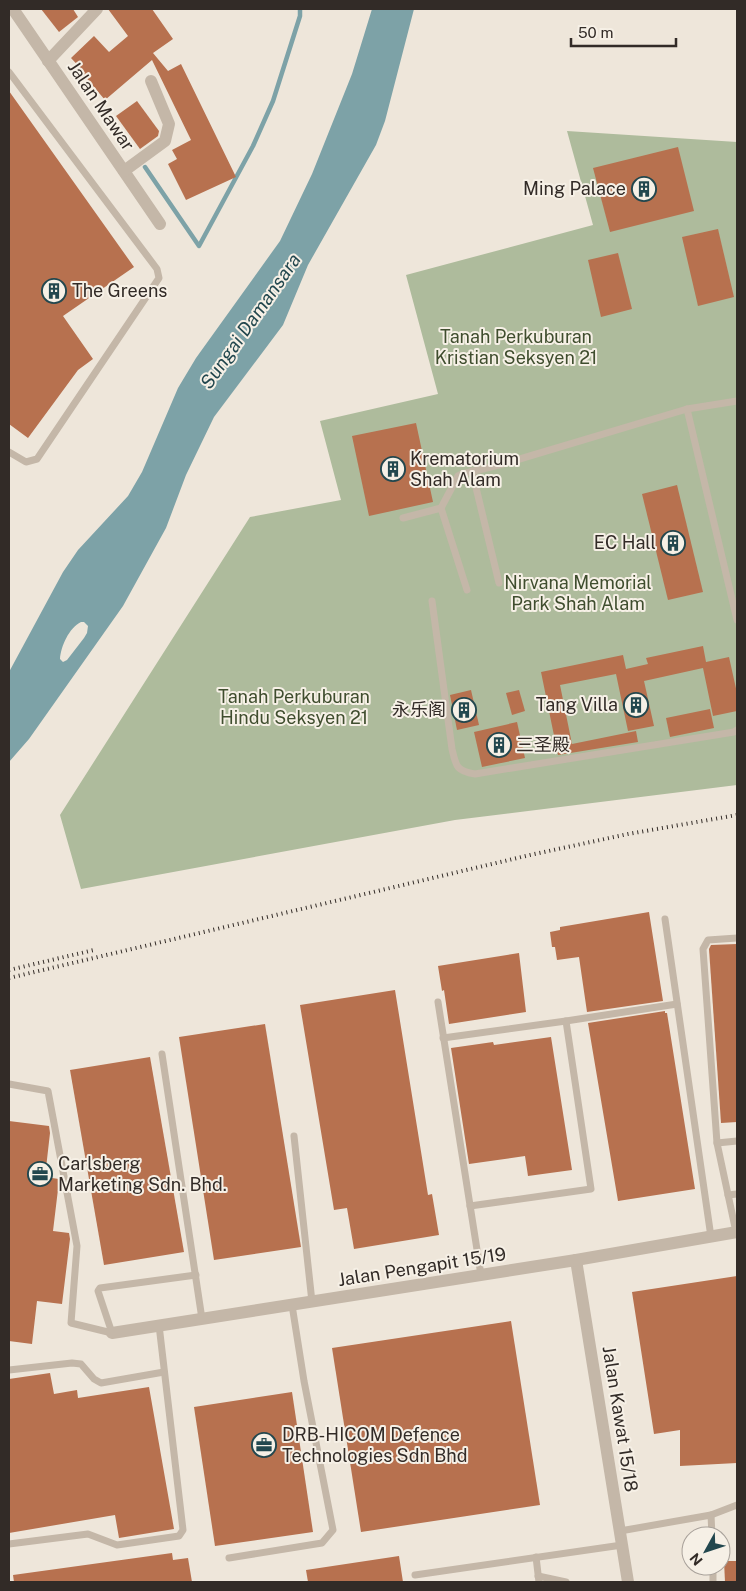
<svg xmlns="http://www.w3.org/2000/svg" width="746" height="1591" font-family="'Public Sans','Noto Sans SC',sans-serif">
<rect width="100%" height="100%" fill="#eee6da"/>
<path fill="#aebb9c" d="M567,131l170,11v643l-282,35 -374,69 -21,-74 190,-298 91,-17 -21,-79 118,-27 -32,-119 187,-50z"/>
<path fill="#7da2a7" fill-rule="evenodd" d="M372,9h42l-29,112 -9,24 -68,120 -25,60 -69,92 -28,58 -20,53 -43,78 -94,133 -20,23v-90l54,-100 15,-22 50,-54 14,-24 36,-84 18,-30 84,-117 32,-67 40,-100zM81,622h3l4,4 -1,7 -3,5 -17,22 -4,2 -3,-3c1,-13 9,-31 21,-37z"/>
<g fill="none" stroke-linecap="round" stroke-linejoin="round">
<path stroke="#7da2a7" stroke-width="4.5" d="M145,167l54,79 54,-100 20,-45 27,-85v-7"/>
</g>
<g fill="#b7714f">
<path d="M41,9h32l5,8 -19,15z"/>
<path d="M108,9h44l21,30 -20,14 15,18 13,-7 55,113 -50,23 -18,-36 9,-5 -5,-9 19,-10 -39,-80 -47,40 -22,-26 2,-1 -14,-15 23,-22 15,16 19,-16z"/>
<path d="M9,91l125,176 -71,49 30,43 -15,11 -50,68 -19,-14z"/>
<path d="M137,101l22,30 -1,5 -18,13 -24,-33z"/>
<path d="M678,147l16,64 -84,21 -17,-64z"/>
<path d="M718,229l16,68 -36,9 -16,-69z"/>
<path d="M618,253l14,56 -31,8 -13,-57z"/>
<path d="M416,423l17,79 -64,14 -17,-80z"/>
<path d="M677,485l26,107 -35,8 -26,-106z"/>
<path d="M703,646l3,16 23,-5 8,36v18l-24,5 -10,-48 -59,13 10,45 -26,5 -12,-57 -56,11 12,59 64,-13 2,11 -80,13 -17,-83 82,-17 3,14 22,-5 -2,-6z"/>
<path d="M471,690l8,35 -22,5 -7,-35z"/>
<path d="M519,690l6,21 -13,4 -6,-22z"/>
<path d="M710,709l4,19 -44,9 -4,-19z"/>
<path d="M517,722l8,36 -43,9 -8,-35z"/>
<path d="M649,912l14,89 -76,11 -8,-55 -22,3 -2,-13h-3l-2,-15 10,-2v-3z"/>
<path d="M737,944v178l-16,1 -12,-174 2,-4z"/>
<path d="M519,953l7,59 -77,12 -5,-34 -2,1 -4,-25z"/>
<path d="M395,990l33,205 4,-1 7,41 -85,14 -7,-41 -13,2 -34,-205z"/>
<path d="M665,1011v2h2l28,176 -77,12 -30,-178z"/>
<path d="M265,1024l36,223 -87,13 -35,-223z"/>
<path d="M551,1037l21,133 -44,6 -3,-20 -56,8 -18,-116 42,-6 1,3z"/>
<path d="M150,1057l34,195 -80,13 -34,-195z"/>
<path d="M9,1121l40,5 1,7 -5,44 14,2v2l-6,50 16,2 1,6 -8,65 -25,-3 -5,43 -23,-3z"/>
<path d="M737,1276v187l-57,3v-36l-26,4 -22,-142z"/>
<path d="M511,1321l29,184 -179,27 -29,-184z"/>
<path d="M50,1373l4,21 23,-4 1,8 71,-11 25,142 -55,9 -4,-23 -106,18v-154z"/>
<path d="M292,1392l21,140 -98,14 -21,-139z"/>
<path d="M172,1553l1,7 15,-2 4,24h-178l-1,-7z"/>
<path d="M399,1556l4,26h-95l-2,-12z"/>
<path d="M724,1561h13v21h-12z"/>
</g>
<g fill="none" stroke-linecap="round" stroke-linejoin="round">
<g stroke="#c4b7a8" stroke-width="7">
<path d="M9,72l148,197 2,9 -122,181 -11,3 -17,-10"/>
<path d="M687,409l50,211"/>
<path d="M472,471l27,112"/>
<path d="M441,508l26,82"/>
<path d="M403,518l38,-10 17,-32 4,-2 41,-10 184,-55 50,-8"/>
<path d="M432,601l20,148c4,17 4,22 23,25l259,-42 3,-2"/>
<path d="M665,919l46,318"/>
<path d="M438,1002l43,273"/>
<path d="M566,1021l111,-17"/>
<path d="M443,1038l123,-17 25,168 -121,17"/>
<path d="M162,1054l40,265"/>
<path d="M9,1084l39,7 29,155 -6,77 41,10"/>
<path d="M294,1136l18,166"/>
<path d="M717,1143l20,-2"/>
<path d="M728,1195l9,-1"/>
<path d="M736,1232l-19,-89 -14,-194 5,-9 29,-2"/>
<path d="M112,1333l-14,-42 2,-3 96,-13"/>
<path d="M9,1370l63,-7 9,1 13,15 7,4 63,-11"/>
<path d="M711,1515l26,-10"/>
<path d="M620,1531l91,-16 1,21"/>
<path d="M9,1544l79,-10 29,11 62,-9 4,-6 -24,-205"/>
<path d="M536,1557l3,25"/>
<path d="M229,1558l93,-15 11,-13 -29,-149 -12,-76"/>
<path d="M713,1566v16"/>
<path d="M415,1575l207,-30"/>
<path d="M538,1576l28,6"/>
</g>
<g stroke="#c4b7a8" stroke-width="12">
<path d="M13,9l147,215"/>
<path d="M48,61l49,-52"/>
<path d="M124,171l41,-30 4,-17 -18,-43"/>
<path d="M576,1260l52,322"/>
<path d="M112,1333l464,-73 161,-28"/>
</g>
<g stroke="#322b27" stroke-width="4" stroke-dasharray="1 4" stroke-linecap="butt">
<path d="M9,970l85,-20"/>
<path d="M9,978l521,-123 98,-21 109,-19"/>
</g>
</g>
<defs>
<symbol id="building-ring" viewBox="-11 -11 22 22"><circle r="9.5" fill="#f6f0e6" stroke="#22474e" stroke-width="1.5"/><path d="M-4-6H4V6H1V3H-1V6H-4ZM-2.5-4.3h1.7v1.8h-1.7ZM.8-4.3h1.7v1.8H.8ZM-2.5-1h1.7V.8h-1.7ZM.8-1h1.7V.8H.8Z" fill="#22474e"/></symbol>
<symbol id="office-ring" viewBox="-11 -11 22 22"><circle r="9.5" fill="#f6f0e6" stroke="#22474e" stroke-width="1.5"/><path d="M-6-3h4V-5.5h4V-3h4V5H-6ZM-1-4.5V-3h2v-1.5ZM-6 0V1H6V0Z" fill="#22474e"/></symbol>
</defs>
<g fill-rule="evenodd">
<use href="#building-ring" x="630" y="175" width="28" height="28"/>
<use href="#building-ring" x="40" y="277" width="28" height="28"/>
<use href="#building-ring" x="379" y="455" width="28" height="28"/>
<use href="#building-ring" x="659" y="529" width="28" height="28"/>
<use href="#building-ring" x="622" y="691" width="28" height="28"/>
<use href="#building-ring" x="450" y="696" width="28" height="28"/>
<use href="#building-ring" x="485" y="731" width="28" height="28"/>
<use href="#office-ring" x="26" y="1160" width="28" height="28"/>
<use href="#office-ring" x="250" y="1431" width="28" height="28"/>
</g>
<g text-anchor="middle" stroke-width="4" stroke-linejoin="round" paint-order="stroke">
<g font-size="18" fill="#322b27" stroke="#f6f0e6">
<text transform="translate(101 106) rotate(56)" y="6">Jalan Mawar</text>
<text transform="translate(422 1267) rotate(-9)" y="6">Jalan Pengapit 15/19</text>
<text transform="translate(620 1419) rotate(81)" y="6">Jalan Kawat 15/18</text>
</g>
<g font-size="18" fill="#322b27" stroke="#f6f0e6" text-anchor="start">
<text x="626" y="195" text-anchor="end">Ming Palace</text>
<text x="72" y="297">The Greens</text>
<text x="410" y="465">Krematorium<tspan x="410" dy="21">Shah Alam</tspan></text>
<text x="656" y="549" text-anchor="end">EC Hall</text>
<text x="618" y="711" text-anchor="end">Tang Villa</text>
<text x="446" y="716" text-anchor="end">永乐阁</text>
<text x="516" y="751">三圣殿</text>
<text x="58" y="1170">Carlsberg<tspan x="58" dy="21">Marketing Sdn. Bhd.</tspan></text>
<text x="282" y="1441">DRB-HICOM Defence<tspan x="282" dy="21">Technologies Sdn Bhd</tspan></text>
</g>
<g font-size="18" fill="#3f4d2e" stroke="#f6f0e6">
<text x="516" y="343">Tanah Perkuburan<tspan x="516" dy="21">Kristian Seksyen 21</tspan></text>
<text x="578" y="589">Nirvana Memorial<tspan x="578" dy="21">Park Shah Alam</tspan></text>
<text x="294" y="703">Tanah Perkuburan<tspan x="294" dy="21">Hindu Seksyen 21</tspan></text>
</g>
<g font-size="19" font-style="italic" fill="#22474e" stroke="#f6f0e6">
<text transform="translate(250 321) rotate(-55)" y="7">Sungai Damansara</text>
</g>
</g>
<rect width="746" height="1591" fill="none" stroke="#322b27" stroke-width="20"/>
<g transform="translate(706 1551) rotate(230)"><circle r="24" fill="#f6f0e6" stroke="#a8a19a"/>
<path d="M0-4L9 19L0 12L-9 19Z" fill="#22474e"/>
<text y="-8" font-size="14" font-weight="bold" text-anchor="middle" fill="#322b27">N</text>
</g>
<path d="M571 38v8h105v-8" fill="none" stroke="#322b27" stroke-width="2.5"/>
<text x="578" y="38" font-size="15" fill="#322b27" stroke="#f6f0e6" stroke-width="4" paint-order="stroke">50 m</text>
</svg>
